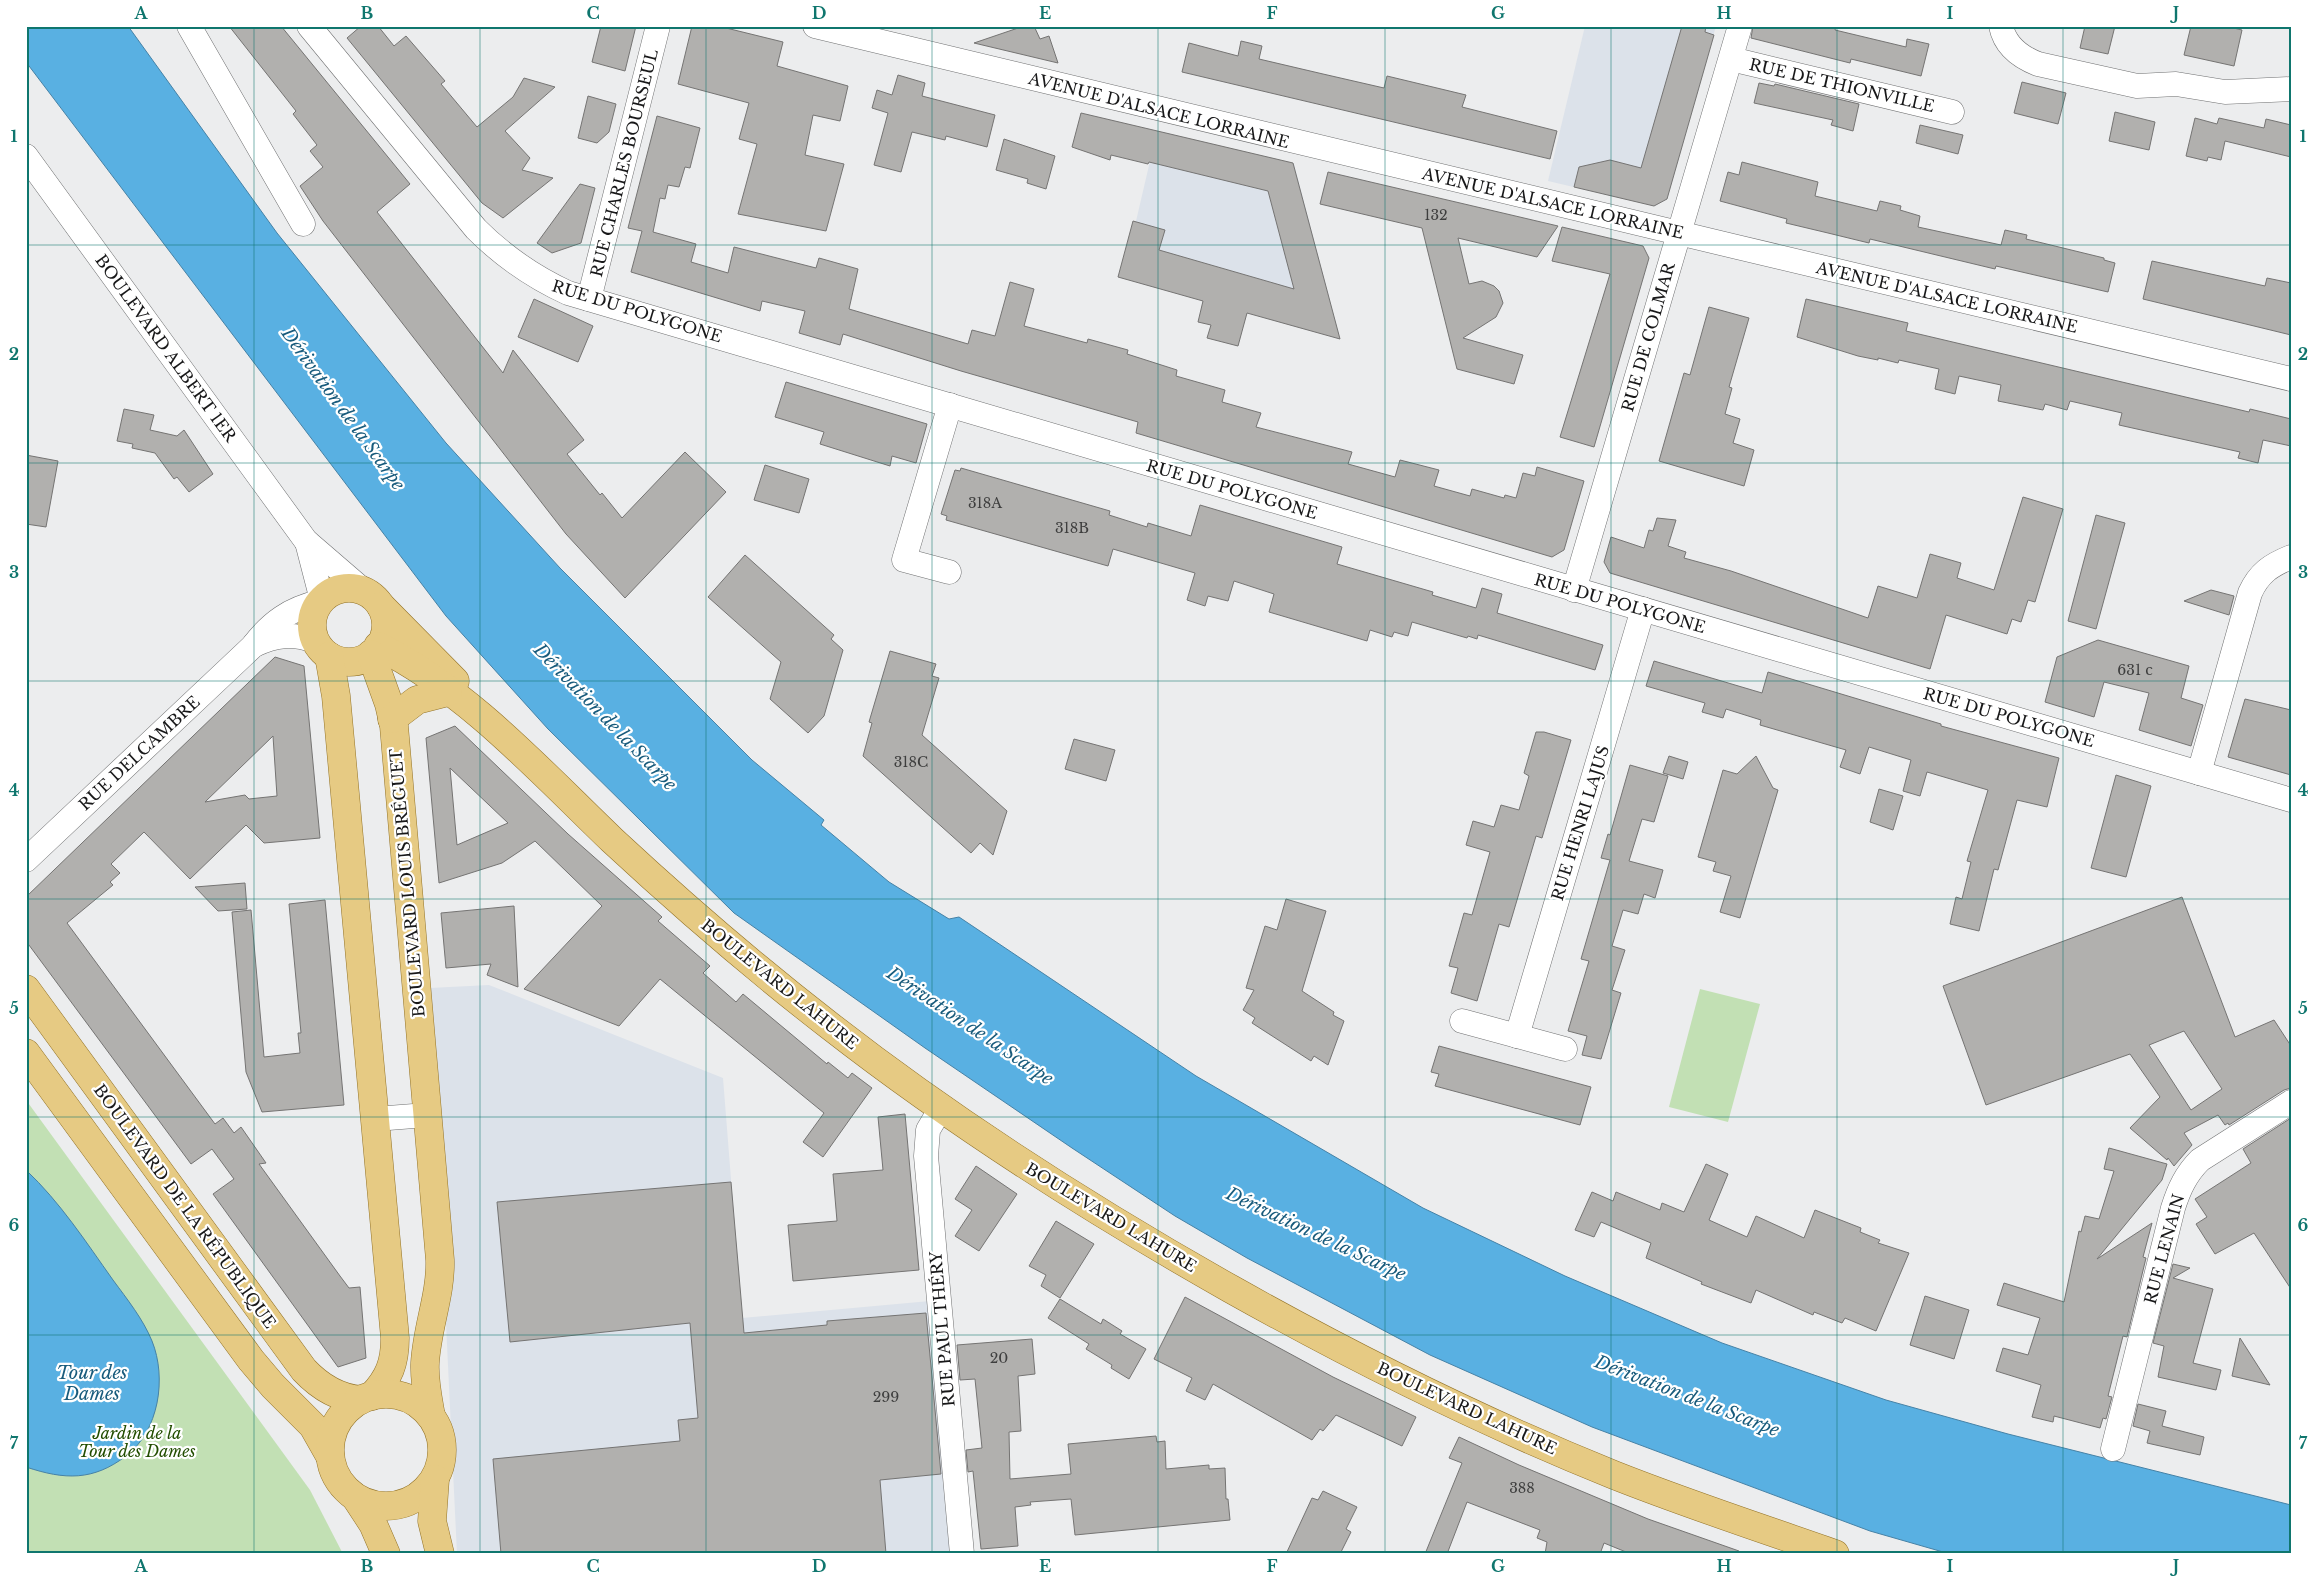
<svg xmlns="http://www.w3.org/2000/svg" width="2317" height="1580" font-family="'Libre Baskerville',serif">
<rect width="100%" height="100%" fill="#ecedee"/>
<g fill="#dce2ea">
<path d="M1585,26h131l-49,173 -13,7 -106,-25z"/>
<path d="M1157,131l137,33 46,175 -217,-62z"/>
<path d="M489,985l234,93 19,240 199,-18 26,254h-510l-27,-566z"/>
</g>
<g fill="#c2e0b4">
<path d="M1700,989l60,15 -32,118 -59,-15z"/>
<path d="M26,1100l284,390 33,64h-317z"/>
</g>
<g fill="#59b0e2" stroke="#4682a6">
<path d="M26,26h102l149,207 169,210 114,125 192,192 72,60 -3,5 68,57 60,37 10,-2 237,159 227,132 142,68 157,67 164,57 122,34 283,71v49h-341l-80,-23 -278,-104 -162,-72 -183,-97 -72,-42 -103,-68 -147,-100 -191,-135 -186,-184 -102,-113 -420,-554z"/>
<path d="M26,1170c34,32 60,72 87,110 14,19 30,39 39,61 15,37 7,90 -26,115 -33,25 -61,24 -100,11z"/>
</g>
<g fill="#b1b0ae" stroke="#757473" fill-rule="evenodd">
<path d="M229,26h52l129,158 -33,28 126,161 10,-23 71,90 -17,14 33,41 2,-2 20,25 63,-66 41,40 -101,106 -59,-64 -243,-313 -23,-35 23,-19 -13,-16 7,-6 -24,-31 3,-3z"/>
<path d="M361,26h17l16,20 12,-10 39,45 -4,3 36,43 36,-30 11,-19 31,9 -50,44 25,27 -8,12 31,8 -50,40 -21,-15 -135,-165z"/>
<path d="M601,26h35l-11,45 -33,-9z"/>
<path d="M692,26h26l65,16 -6,24 71,20 -8,35 -27,-6 -8,40 39,9 -18,67 -88,-17 19,-70 -18,-5 10,-36 -71,-19z"/>
<path d="M1024,26h10l6,13 9,-3 9,27 -84,-20z"/>
<path d="M1682,26h24l-1,6 9,3 -47,164 -13,7 -80,-19 5,-20 31,-7 31,8z"/>
<path d="M1753,26h83l-1,4 71,17 1,-8 22,5 -8,32 -70,-17 -1,4 -99,-25z"/>
<path d="M2085,26h30l-7,28 -28,-6z"/>
<path d="M2191,26h34l17,4 -8,36 -50,-11z"/>
<path d="M1241,41l21,5 -3,13 64,15 61,14 3,-12 79,19 -4,12 95,24 -7,28 -368,-87 7,-29 49,13z"/>
<path d="M898,75l27,8 -3,13 73,19 -8,32 -41,-11 -1,4 -33,-8 -11,40 -27,-7 14,-52 -16,-5 5,-18 15,5z"/>
<path d="M2022,82l44,11 -8,31 -44,-11z"/>
<path d="M1759,83l15,3 1,-2 84,20 -6,27 -22,-6 2,-5 -79,-17z"/>
<path d="M588,96l28,8 -7,28 -12,11 -19,-5z"/>
<path d="M2115,112l40,10 -6,28 -40,-9z"/>
<path d="M1081,113l212,50 47,176 -93,-26 -9,33 -31,-8 4,-13 -13,-3 5,-21 -85,-24 15,-56 32,9 -6,20 135,39 -26,-98 -119,-29 -1,2 -37,-9 -1,5 -38,-13z"/>
<path d="M657,116l43,12 -10,40 -5,-1 -6,20 -11,-2 -3,14 -5,-1 -7,34 43,12 -5,18 37,11 6,-26 82,21 3,-10 39,11 -9,40 119,35 4,-14 23,6 15,-54 24,7 -10,37 63,17 1,-4 40,11 -1,4 50,16 -1,6 49,14 -3,12 39,11 -5,14 96,25 -4,12 47,13 5,-17 39,10 -5,16 36,10 2,-7 32,9 1,-3 11,3 7,-25 12,3 2,-9 47,14 -20,69 -12,7 -416,-124 2,-11 -177,-51 -118,-37 -3,11 -41,-12 6,-22 -43,-10 -2,10 -129,-39 11,-41 -14,-3z"/>
<path d="M2195,118l22,6 2,-6 45,10 2,-9 25,6v32l-66,-16 -4,19 -13,-3 -1,4 -21,-5z"/>
<path d="M1920,125l43,10 -5,19 -42,-11z"/>
<path d="M1004,139l51,17 -9,33 -19,-6 1,-4 -32,-9z"/>
<path d="M1742,162l76,20 -3,14 62,15 3,-10 21,5 -1,4 20,6 -2,11 83,18 4,-15 22,5 -1,4 78,19v2l11,3 -7,29 -112,-26 -1,3 -125,-30 -1,4 -41,-10 -42,-10 1,-4 -67,-18 8,-29 11,3z"/>
<path d="M1328,172l230,54 -21,31 -79,-19 11,46 13,-3 12,5 5,5 4,12 -7,14 -33,21 60,17 -9,29 -57,-15 -35,-141 -102,-24z"/>
<path d="M580,184l15,4 -14,55 -29,10 -15,-10z"/>
<path d="M1562,227l81,19 6,12 -55,189 -34,-10 50,-163 -58,-13z"/>
<path d="M2152,261l113,25 2,-8 24,5v52l-148,-36z"/>
<path d="M534,299l59,27 -15,36 -60,-25z"/>
<path d="M1806,299l102,24 -2,8 343,81 1,-3 41,10v27l-28,-6 -5,23 -20,-5 2,-6 -121,-27 3,-12 -52,-12 -3,9 -22,-6 -2,6 -45,-9 3,-16 -42,-9 -4,18 -20,-5 4,-20 -40,-9 -1,3 -20,-5v2l-20,-4 -61,-19z"/>
<path d="M1709,307l40,11 -20,69 3,1 -7,26 15,5 -7,24 21,7 -10,36 -85,-25 25,-88 6,2z"/>
<path d="M786,382l141,42 -11,39 -24,-7 -2,10 -70,-22 4,-12 -49,-15z"/>
<path d="M124,409l30,6 -4,15 27,6 7,-6 29,44 -24,18 -12,-15 -3,2 -19,-26 -23,-5 1,-4 -16,-3z"/>
<path d="M26,455l32,6 -12,66 -20,-3z"/>
<path d="M765,465l44,14 -10,34 -45,-13z"/>
<path d="M961,468l149,43 -1,4 38,12 1,-4 43,13 9,-31 142,42 -5,17 96,28 -1,3 44,13 6,-20 20,6 -5,19 106,32 -8,25 -117,-35 -1,4 -9,-3 -1,2 -55,-16 -4,14 -14,-4 -2,5 -22,-7 -3,11 -98,-29 5,-18 -40,-13 -6,20 -20,-5 -3,10 -18,-6 8,-27 -82,-24 -5,17 -162,-46 1,-4 -6,-2 14,-44 5,1z"/>
<path d="M2023,497l40,12 -28,93 -7,-2 -7,22 -9,-3 -5,15 -61,-19 -16,54 -320,-96 -6,-11 7,-25 33,11 5,-18 4,1 4,-13 19,2 -8,26 18,6 -2,6 47,13 137,47 10,-32 39,12 13,-44 31,9 -4,15 37,12z"/>
<path d="M2096,515l29,8 -29,106 -28,-8z"/>
<path d="M745,555l89,80 -3,4 12,11 -19,66 -16,17 -38,-34 11,-37 -73,-65z"/>
<path d="M2211,590l23,6 -5,19 -45,-14z"/>
<path d="M2098,640l91,26 -8,32 22,7 -12,41 -52,-16 10,-37 -45,-11 -10,35 -49,-15 12,-45z"/>
<path d="M890,651l46,13 -4,12 7,2 -17,57 85,76 -14,44 -13,-12 -9,10 -108,-97 9,-33 -3,-1z"/>
<path d="M275,657l29,9 16,172 -56,5 -18,-18 -56,54 -46,-47 -33,32 9,9 -10,9 3,3 -46,38 148,201 8,-6 11,15 7,-6 25,36 -7,1 81,112 9,12 11,-1 6,71 -28,9 -125,-173 21,-15 -22,-30 -21,15 -165,-223v-44zM273,736l4,60 -28,3 -4,-4 -40,7z"/>
<path d="M1654,661l108,32 6,-21 173,52v2l118,32 -12,49 -30,-7 -19,70 -4,-1 -15,62 -29,-7 6,-27 6,2 9,-37 -4,-1 21,-71 -61,-18 -7,24 -17,-5 8,-31 -42,-13 -9,27 -20,-7 6,-17 -86,-25 1,-5 -35,-11 -3,9 -21,-6 3,-9 -59,-17z"/>
<path d="M2245,699l46,11v65l-63,-18z"/>
<path d="M455,726l113,108 94,83 -4,4 52,45 -7,7 33,29 7,-8 84,70 1,-2 20,16 4,-5 20,15 -49,69 -20,-15 21,-29 -164,-134 -41,47 -95,-37 78,-83 -67,-65 -33,22 -63,20 -13,-145zM450,768l58,55 -51,22z"/>
<path d="M1536,732h8l27,8 -29,98 -6,-2 -27,91 -10,-3 -22,77 -26,-8 7,-25 -9,-2 15,-53 8,2 18,-63 -24,-7 7,-24 21,6 7,-22 18,5 10,-34 -5,-3z"/>
<path d="M1074,739l41,11 -9,31 -41,-12z"/>
<path d="M1669,756l19,6 -5,17 -20,-6z"/>
<path d="M1756,756l17,32 5,2 -38,128 -20,-6 11,-36 -18,-5 3,-9 -18,-5 25,-87 14,4z"/>
<path d="M1630,765l38,11 -14,46 -12,-3 -13,42 34,9 -8,28 -11,-4 -6,20 -15,-4 -11,36 13,4 -13,40 9,3 -20,66 -19,-4 5,-19 -19,-5 21,-70 -8,-2 29,-99 -9,-2 7,-24 2,1z"/>
<path d="M2116,775l35,11 -25,91 -35,-9z"/>
<path d="M1879,789l24,7 -10,34 -23,-8z"/>
<path d="M245,883l2,26 -29,2 -23,-24z"/>
<path d="M2182,897l53,140 39,-17 17,26v42l-7,2 -55,35 -1,-2 -3,2 -7,-10 -34,18 8,12 -18,21 -6,-8 -1,2 -37,-32 30,-31 -30,-43 -144,51 -43,-119zM2184,1031l38,58 -31,21 -42,-65z"/>
<path d="M1286,899l40,12 -24,80 32,21 -1,3 11,6 -16,44 -14,-9 -3,5 -59,-38 3,-5 -12,-8 11,-20 -8,-2 19,-62 12,4z"/>
<path d="M325,900l19,205 -82,7 -16,-40 -14,-160 19,-2 13,147 36,-4 -2,-20h3l-12,-129z"/>
<path d="M514,906l4,81 -31,-12 4,-11 -45,4 -5,-55z"/>
<path d="M1439,1046l152,41 -11,38 -145,-39 4,-12 -8,-2z"/>
<path d="M905,1114l14,156 -126,11 -5,-56 49,-4 -4,-47 50,-4 -5,-53z"/>
<path d="M2291,1118v171l-37,-56 -39,21 -19,-30 11,-7 -12,-18 56,-36 -8,-14z"/>
<path d="M2109,1148l58,16 -5,16 -65,79 55,-36 -9,34 3,1 -19,79 -4,-1 -15,60 4,1 -6,22 -3,-1 -3,10 -46,-12 -1,6 -21,-5 9,-32 -45,-14 7,-23 25,7 12,-37 -43,-13 7,-22 60,19 15,-71 2,1 4,-16 14,3 15,-48 -10,-2z"/>
<path d="M1706,1164l22,10 -19,46 38,17 9,-21 48,22 11,-28 46,18 -1,4 20,8 -2,3 31,10 -33,78 -31,-13 -3,5 -28,-11 -1,3 -57,-25 -5,13 -50,-19 1,-2 -56,-24 5,-15 -50,-21 -7,15 -19,-7 17,-38 21,9 3,-9 44,18 2,-7 22,9z"/>
<path d="M976,1166l41,28 -38,57 -24,-15 17,-26 -17,-11z"/>
<path d="M731,1182l13,151 83,-8v-4l99,-8 15,161 -61,6 6,74h-385l-8,-95 187,-18 -2,-21 20,-2 -8,-95 -180,19 -13,-140z"/>
<path d="M1056,1221l38,23 -34,54 -19,-12 5,-11 -17,-9z"/>
<path d="M2173,1264l17,4 -17,10 40,11 -20,74 28,7 -5,20 -58,-13 6,-31 -11,-3z"/>
<path d="M1925,1296l44,14 -15,49 -44,-14z"/>
<path d="M1185,1297l148,80 83,40 -14,29 -66,-31 -13,16 -3,-2 -8,11 -99,-56 -8,16 -19,-9 6,-13 -38,-19z"/>
<path d="M1060,1299l41,25 2,-5 19,12 -2,3 26,15 -17,30 -18,-11 1,-3 -26,-16 3,-5 -41,-26z"/>
<path d="M2240,1338l30,47 -38,-9z"/>
<path d="M1032,1339l3,35 -17,2 3,55 -12,1 1,47 61,-5 -3,-30 88,-8 1,6 8,-1 1,28 43,-4v4l16,-1 1,31h2l2,21 -155,15 -4,-36 -41,3 1,3 -16,2 3,39 -37,3 -8,-78 -5,1 -2,-22 16,-2 -7,-69 -15,1 -3,-35z"/>
<path d="M2138,1404l28,7 -4,15 42,11 -4,18 -53,-12 3,-12 -17,-5z"/>
<path d="M1459,1437l60,28 129,54 91,32v3h-108l-27,-11 -4,11h-55l2,-12 -10,-4 3,-8 -73,-28 -20,52h-22l37,-91 -13,-5z"/>
<path d="M1323,1491l34,16 -11,22 5,3 -11,22h-54l26,-56 6,2z"/>
</g>
<g fill="none" stroke-linecap="round" stroke-linejoin="round">
<defs>
<g id="minor">
<path d="M189,26l114,198"/>
<path d="M309,26l167,203c27,27 57,48 92,64l1723,507"/>
<path d="M815,26c492,120 984,235 1476,353"/>
<path d="M2001,26c4,20 19,31 37,38l99,22 39,-2 49,8 66,-3"/>
<path d="M1731,59l221,53"/>
<path d="M26,156l280,385 58,50"/>
<path d="M589,299l69,-273"/>
<path d="M307,542l15,58"/>
<path d="M949,572l-45,-12 46,-155"/>
<path d="M1574,590l166,-564"/>
<path d="M254,645c22,-10 38,-12 61,-4"/>
<path d="M2199,773l51,-180c9,-20 21,-28 41,-36"/>
<path d="M26,860l227,-214c18,-24 37,-37 66,-44"/>
<path d="M1462,1021l103,28"/>
<path d="M1517,1036l126,-427"/>
<path d="M941,1108l-13,22 -2,26 36,398"/>
<path d="M375,1119l52,-4"/>
<path d="M2113,1449l60,-241c6,-19 13,-34 27,-48l91,-58"/>
</g>
<g id="major">
<circle cx="349" cy="625" r="37"/>
<path d="M381,606l74,75"/>
<path d="M378,646c89,44 163,126 234,194 70,65 143,128 218,186 127,99 261,184 401,263 123,69 251,133 383,186 73,29 147,53 221,79"/>
<path d="M371,654l18,50 5,22 46,534c1,35 -13,67 -15,103 -1,18 3,36 6,53"/>
<path d="M329,656l7,40 59,642c0,25 -6,40 -23,58"/>
<path d="M392,719l25,-19 31,-8"/>
<path d="M26,989l278,381c16,17 34,28 57,30"/>
<path d="M26,1053l225,307 22,26 40,40 17,30"/>
<circle cx="386" cy="1450" r="56"/>
<path d="M435,1479l-3,42 8,33"/>
<path d="M356,1498l17,26 13,30"/>
</g>
</defs>
<use href="#minor" stroke="#707172" stroke-width="25"/>
<use href="#major" stroke="#947429" stroke-width="29"/>
<use href="#minor" stroke="#fff" stroke-width="24"/>
<use href="#major" stroke="#e6ca83" stroke-width="28"/>
</g>
<path fill="none" stroke="#0f766e" stroke-width="1" stroke-opacity="0.55" d="M254,26v1528M480,26v1528M706,26v1528M932,26v1528M1158,26v1528M1385,26v1528M1611,26v1528M1837,26v1528M2063,26v1528M26,245h2265M26,463h2265M26,681h2265M26,899h2265M26,1117h2265M26,1335h2265"/>
<g text-anchor="middle" stroke-width="4.5" stroke-linejoin="round" paint-order="stroke">
<g font-size="14" fill="#3e3e3e">
<text x="1436" y="220">132</text>
<text x="985" y="508">318A</text>
<text x="1072" y="533">318B</text>
<text x="2135" y="675">631 c</text>
<text x="911" y="767">318C</text>
<text x="999" y="1363">20</text>
<text x="886" y="1402">299</text>
<text x="1522" y="1493">388</text>
</g>
<g font-size="16" fill="#181819" stroke="#fff">
<text transform="translate(1842 85) rotate(13)" y="6">RUE DE THIONVILLE</text>
<text transform="translate(1159 110) rotate(14)" y="6">AVENUE D'ALSACE LORRAINE</text>
<text transform="translate(624 163) rotate(-76)" y="6">RUE CHARLES BOURSEUL</text>
<text transform="translate(1553 203) rotate(13)" y="6">AVENUE D'ALSACE LORRAINE</text>
<text transform="translate(1947 297) rotate(13)" y="6">AVENUE D'ALSACE LORRAINE</text>
<text transform="translate(637 311) rotate(17)" y="6">RUE DU POLYGONE</text>
<text transform="translate(1648 337) rotate(-74)" y="6">RUE DE COLMAR</text>
<text transform="translate(166 348) rotate(54)" y="6">BOULEVARD ALBERT 1ER</text>
<text transform="translate(1232 489) rotate(16)" y="6">RUE DU POLYGONE</text>
<text transform="translate(1620 603) rotate(16)" y="6">RUE DU POLYGONE</text>
<text transform="translate(2009 717) rotate(16)" y="6">RUE DU POLYGONE</text>
<text transform="translate(139 753) rotate(-43)" y="6">RUE DELCAMBRE</text>
<text transform="translate(1580 823) rotate(-73)" y="6">RUE HENRI LAJUS</text>
<text transform="translate(407 883) rotate(-95)" y="6">BOULEVARD LOUIS BRÉGUET</text>
<text transform="translate(780 984) rotate(39)" y="6">BOULEVARD LAHURE</text>
<text transform="translate(185 1206) rotate(54)" y="6">BOULEVARD DE LA RÉPUBLIQUE</text>
<text transform="translate(1111 1217) rotate(31)" y="6">BOULEVARD LAHURE</text>
<text transform="translate(2164 1249) rotate(-75)" y="6">RUE LENAIN</text>
<text transform="translate(942 1329) rotate(-95)" y="6">RUE PAUL THÉRY</text>
<text transform="translate(1467 1408) rotate(25)" y="6">BOULEVARD LAHURE</text>
</g>
<g font-size="16" font-style="italic" fill="#224d00" stroke="#fff">
<text x="137" y="1439">Jardin de la<tspan x="137" dy="18">Tour des Dames</tspan></text>
</g>
<g font-size="18" font-style="italic" fill="#185b7c" stroke="#fff">
<text transform="translate(343 409) rotate(54)" y="6">Dérivation de la Scarpe</text>
<text transform="translate(605 717) rotate(46)" y="6">Dérivation de la Scarpe</text>
<text transform="translate(970 1026) rotate(34)" y="6">Dérivation de la Scarpe</text>
<text transform="translate(1316 1234) rotate(25)" y="6">Dérivation de la Scarpe</text>
<text x="92" y="1379">Tour des<tspan x="92" dy="21">Dames</tspan></text>
<text transform="translate(1687 1396) rotate(21)" y="6">Dérivation de la Scarpe</text>
</g>
</g>
<rect width="2317" height="1580" fill="none" stroke="#ffffff" stroke-width="55"/>
<rect x="28" y="28" width="2262" height="1524" fill="none" stroke="#0f766e" stroke-width="2"/>
<g font-size="16" text-anchor="middle" font-weight="bold" fill="#0f766e">
<text x="141" y="19">A</text>
<text x="367" y="19">B</text>
<text x="593" y="19">C</text>
<text x="819" y="19">D</text>
<text x="1045" y="19">E</text>
<text x="1272" y="19">F</text>
<text x="1498" y="19">G</text>
<text x="1724" y="19">H</text>
<text x="1950" y="19">I</text>
<text x="2176" y="19">J</text>
<text x="14" y="142">1</text>
<text x="2303" y="142">1</text>
<text x="14" y="360">2</text>
<text x="2303" y="360">2</text>
<text x="14" y="578">3</text>
<text x="2303" y="578">3</text>
<text x="14" y="796">4</text>
<text x="2303" y="796">4</text>
<text x="14" y="1014">5</text>
<text x="2303" y="1014">5</text>
<text x="14" y="1231">6</text>
<text x="2303" y="1231">6</text>
<text x="14" y="1449">7</text>
<text x="2303" y="1449">7</text>
<text x="141" y="1572">A</text>
<text x="367" y="1572">B</text>
<text x="593" y="1572">C</text>
<text x="819" y="1572">D</text>
<text x="1045" y="1572">E</text>
<text x="1272" y="1572">F</text>
<text x="1498" y="1572">G</text>
<text x="1724" y="1572">H</text>
<text x="1950" y="1572">I</text>
<text x="2176" y="1572">J</text>
</g>
</svg>
